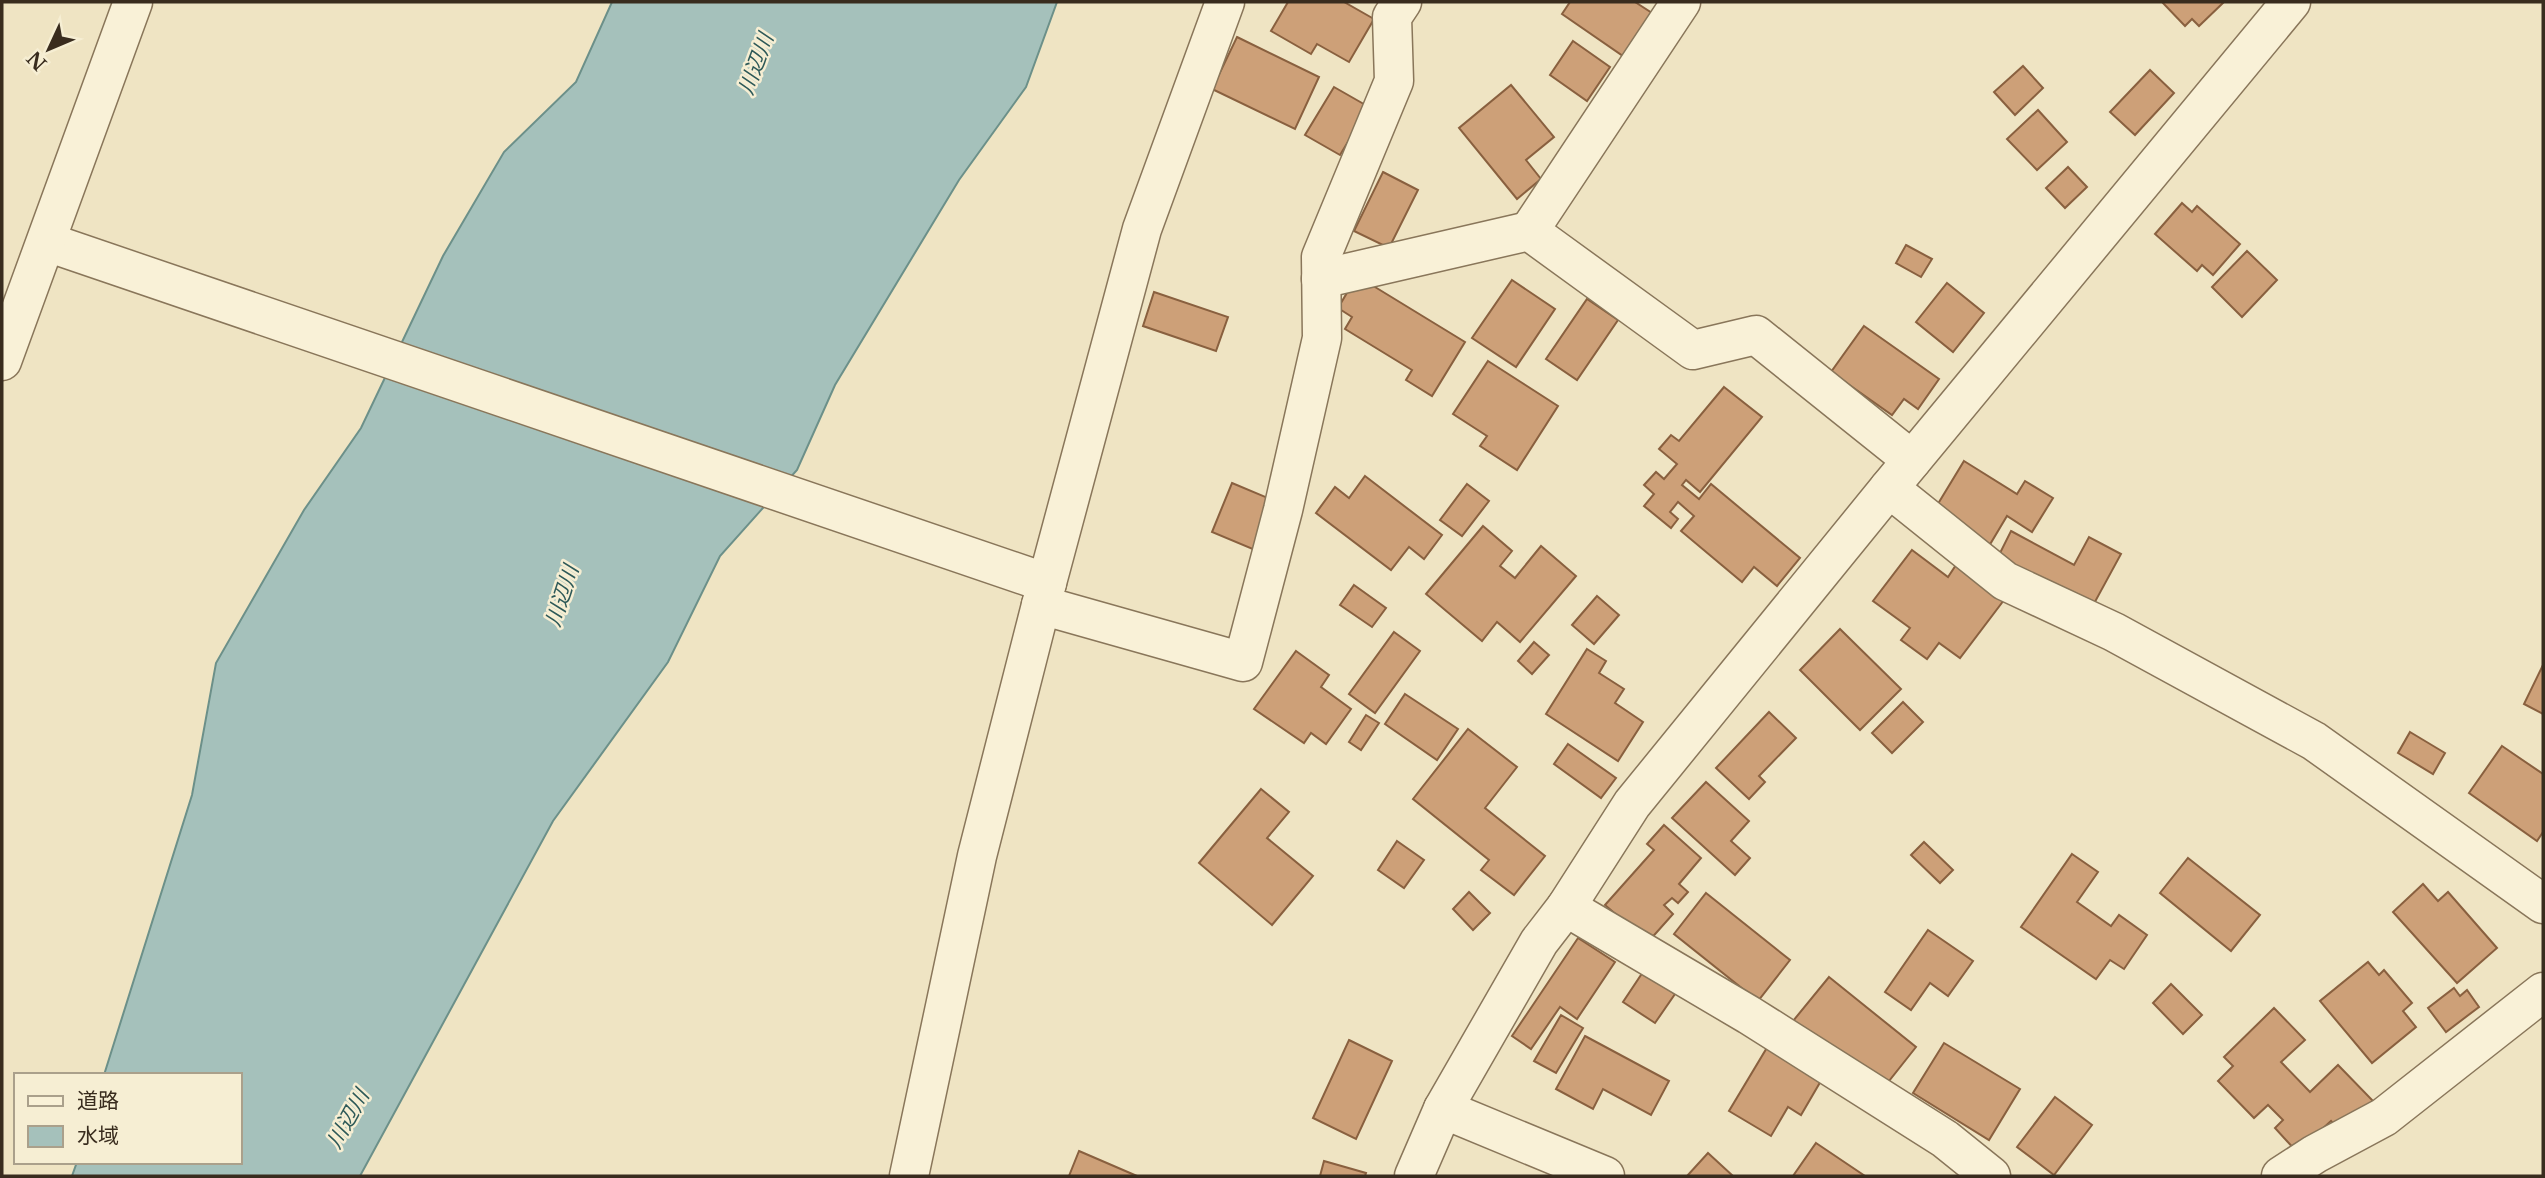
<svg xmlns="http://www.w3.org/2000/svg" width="2545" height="1178" font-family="'Libre Baskerville','Noto Sans JP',serif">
<rect width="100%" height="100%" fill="#efe4c3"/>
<path fill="#a5c1bb" stroke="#6c9089" stroke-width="2" d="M612,2h445l-31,85 -67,93 -124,205 -38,85 -77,86 -52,106 -115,159 -193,355h-288l5,-14h163v-87h-136l88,-280 24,-132 88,-153 57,-82 82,-172 61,-104 72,-70z"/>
<g fill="#cda078" stroke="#89603f" stroke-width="2">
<path d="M1288,2h56l30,17 -25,43 -32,-18 -6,10 -40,-23z"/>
<path d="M1570,2h65l17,11 -29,43 -61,-42z"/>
<path d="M2162,2h62l-25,24 -7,-7 -7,7z"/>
<path d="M1237,37l82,40 -24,52 -83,-40z"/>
<path d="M1573,41l37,26 -23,34 -37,-26z"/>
<path d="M2023,66l20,22 -28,27 -21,-23z"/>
<path d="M2150,70l24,23 -39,42 -25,-23z"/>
<path d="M1511,85l43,52 -28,23 15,19 -24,20 -58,-71z"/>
<path d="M1334,87l35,20 -29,48 -35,-20z"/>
<path d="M2038,110l29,32 -30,28 -30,-31z"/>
<path d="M2068,167l19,20 -22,21 -19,-20z"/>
<path d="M1383,172l35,18 -29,58 -35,-17z"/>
<path d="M2182,203l10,9 5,-6 43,38 -27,31 -11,-10 -5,6 -42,-37z"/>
<path d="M1906,245l26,14 -11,18 -25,-14z"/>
<path d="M2247,251l30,29 -35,37 -30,-30z"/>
<path d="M1357,276l108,66 -33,54 -26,-16 6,-10 -67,-41 7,-12 -14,-9z"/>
<path d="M1512,280l43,29 -39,58 -44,-29z"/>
<path d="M1947,283l37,30 -31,39 -37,-30z"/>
<path d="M1154,292l74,25 -12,34 -73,-25z"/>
<path d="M1587,299l31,21 -41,60 -31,-21z"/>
<path d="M1864,326l75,53 -21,30 -14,-10 -12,16 -61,-43z"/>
<path d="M1488,361l70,45 -41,64 -37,-24 7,-10 -34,-22z"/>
<path d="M1724,387l38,30 -62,75 -14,-12 -4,5 17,14 12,-15 89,74 -23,28 -23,-19 -12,15 -61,-51 13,-15 -16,-14 -8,10 8,7 -7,9 -27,-22 10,-12 -10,-9 12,-13 8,7 13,-15 -18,-15 12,-14 8,6z"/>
<path d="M1964,461l53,33 8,-13 28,17 -21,34 -25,-16 -18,30 -56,-34z"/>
<path d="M1365,476l77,59 -18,24 -15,-12 -18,23 -75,-57 19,-26 14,11z"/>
<path d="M1232,483l43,18 -20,49 -43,-18z"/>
<path d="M1467,484l22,17 -27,35 -22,-16z"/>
<path d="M1483,526l29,25 -12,15 15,12 26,-32 35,30 -56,66 -23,-20 -15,19 -56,-47z"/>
<path d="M2011,531l63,34 15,-28 32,17 -31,57 -94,-50z"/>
<path d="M1912,550l36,27 8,-12 48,35 -44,58 -21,-15 -12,16 -26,-19 9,-12 -37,-27z"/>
<path d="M1354,585l32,23 -14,19 -32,-22z"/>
<path d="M1597,596l22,19 -25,29 -22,-19z"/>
<path d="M1840,629l61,60 -41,41 -60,-60z"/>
<path d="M1394,632l26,19 -45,62 -26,-19z"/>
<path d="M1534,642l15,13 -17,19 -14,-13z"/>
<path d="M1587,649l19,12 -7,12 25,16 -9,14 28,19 -25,39 -72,-47z"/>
<path d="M1296,651l33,24 -8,12 30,22 -25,35 -15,-11 -7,10 -50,-34z"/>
<path d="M2543,665v49l-19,-10z"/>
<path d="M1405,694l53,35 -21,31 -52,-36z"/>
<path d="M1903,702l20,20 -31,31 -20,-20z"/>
<path d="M1769,712l27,26 -37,38 6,6 -16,17 -33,-31z"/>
<path d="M1366,715l13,8 -18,27 -12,-8z"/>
<path d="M1468,729l49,38 -32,41 60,48 -31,39 -33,-25 8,-10 -76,-61z"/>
<path d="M2410,732l35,21 -12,21 -35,-21z"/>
<path d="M1568,744l48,34 -15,20 -47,-34z"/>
<path d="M2502,746l41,28v58l-6,9 -68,-48z"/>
<path d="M1706,782l43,39 -18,20 19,17 -15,17 -63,-57z"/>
<path d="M1261,789l28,23 -22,26 46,38 -41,49 -73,-62z"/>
<path d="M1664,825l37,33 -22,26 9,8 -10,11 -6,-5 -8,7 9,9 -25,28 -43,-37 49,-55 -7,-6z"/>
<path d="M1397,841l27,19 -20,28 -26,-18z"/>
<path d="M1924,842l29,28 -13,13 -29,-28z"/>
<path d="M2072,854l26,18 -21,30 34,24 8,-11 28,20 -23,34 -14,-9 -14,19 -75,-52z"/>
<path d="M2188,858l72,57 -29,36 -71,-58z"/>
<path d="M2423,884l15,17 10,-9 49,56 -40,35 -64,-71z"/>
<path d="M1469,892l21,21 -17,17 -20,-21z"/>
<path d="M1706,893l84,67 -32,41 -84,-67z"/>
<path d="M1928,930l45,31 -25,35 -18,-13 -19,27 -26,-18z"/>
<path d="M1578,938l37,24 -38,57 -17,-12 -29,42 -19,-13z"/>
<path d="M2368,962l11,13 5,-5 28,33 -9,8 13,16 -44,36 -52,-62z"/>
<path d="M1643,972l32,22 -20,29 -32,-21z"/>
<path d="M1829,977l87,70 -35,44 -88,-70z"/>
<path d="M2171,984l31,31 -19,19 -30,-31z"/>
<path d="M2454,988l6,8 7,-6 12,17 -33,25 -18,-24z"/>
<path d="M2274,1008l31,32 -24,22 29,30 28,-27 37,38 -38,25 -6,-7 -34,31 -22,-24 8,-8 -15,-15 -14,13 -36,-37 15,-15 -9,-9z"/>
<path d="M1561,1015l22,13 -27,45 -22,-12z"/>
<path d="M1585,1036l84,45 -18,34 -48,-26 -10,20 -37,-20z"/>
<path d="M1349,1040l43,21 -36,78 -43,-21z"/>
<path d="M1944,1043l76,46 -31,51 -76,-47z"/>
<path d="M1768,1046l54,33 -21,36 -13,-8 -17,29 -42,-25z"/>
<path d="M2055,1097l37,28 -38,50 -37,-28z"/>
<path d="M1816,1143l49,33h-72z"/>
<path d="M1079,1151l58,25h-68z"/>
<path d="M1708,1153l25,23h-46z"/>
<path d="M1324,1161l42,12 -1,3h-45z"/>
</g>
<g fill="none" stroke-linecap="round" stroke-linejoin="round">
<defs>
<g id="minor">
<path d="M1529,231l152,-229"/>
<path d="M47,242l1000,341"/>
<path d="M1321,279l208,-48 164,119 63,-15 156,125"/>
<path d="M2,361l131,-359"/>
<path d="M1889,488l116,93 109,51 200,109 229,163"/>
<path d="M1041,605l202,57 40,-152 39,-172 -1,-81 73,-176 -2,-64 10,-15"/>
<path d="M1566,907l183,108 196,124 46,37"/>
<path d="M1443,1109l162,67"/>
<path d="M909,1176l68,-320 64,-251 101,-376 83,-227"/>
<path d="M2281,1176l34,-22 69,-37 159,-125"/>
</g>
<path id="tertiary" d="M1414,1176l29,-67 96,-167 27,-35 66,-103 257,-316 402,-486"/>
</defs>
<use href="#minor" stroke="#89765a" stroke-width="41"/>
<use href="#tertiary" stroke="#89765a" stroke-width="41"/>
<use href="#minor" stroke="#f9f1d7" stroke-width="38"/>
<use href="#tertiary" stroke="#f9f1d7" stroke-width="38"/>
</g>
<g text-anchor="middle" stroke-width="5" stroke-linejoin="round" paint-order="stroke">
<g font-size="21" font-style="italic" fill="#2d5958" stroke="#f6eed3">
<text transform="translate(756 64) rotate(-70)" y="7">川辺川</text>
<text transform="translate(562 596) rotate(-72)" y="7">川辺川</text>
<text transform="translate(348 1119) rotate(-61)" y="7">川辺川</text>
</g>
</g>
<rect width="2545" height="1178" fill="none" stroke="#392c1e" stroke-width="7"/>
<rect x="14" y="1073" width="228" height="91" fill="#f6eed3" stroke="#aaa08b" stroke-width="2"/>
<rect x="28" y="1096" width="35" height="10" fill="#f9f1d7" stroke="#aaa08b" stroke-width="2"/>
<text x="77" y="1108" font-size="21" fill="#392c1e">道路</text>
<rect x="28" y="1126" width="35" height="21" fill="#a5c1bb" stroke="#aaa08b" stroke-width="2"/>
<text x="77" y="1143" font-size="21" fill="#392c1e">水域</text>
<g transform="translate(49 49) rotate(226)" stroke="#f6eed3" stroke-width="5" paint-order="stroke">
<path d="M0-5L12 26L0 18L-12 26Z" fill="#392c1e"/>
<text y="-10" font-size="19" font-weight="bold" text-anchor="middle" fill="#392c1e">N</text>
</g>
</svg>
